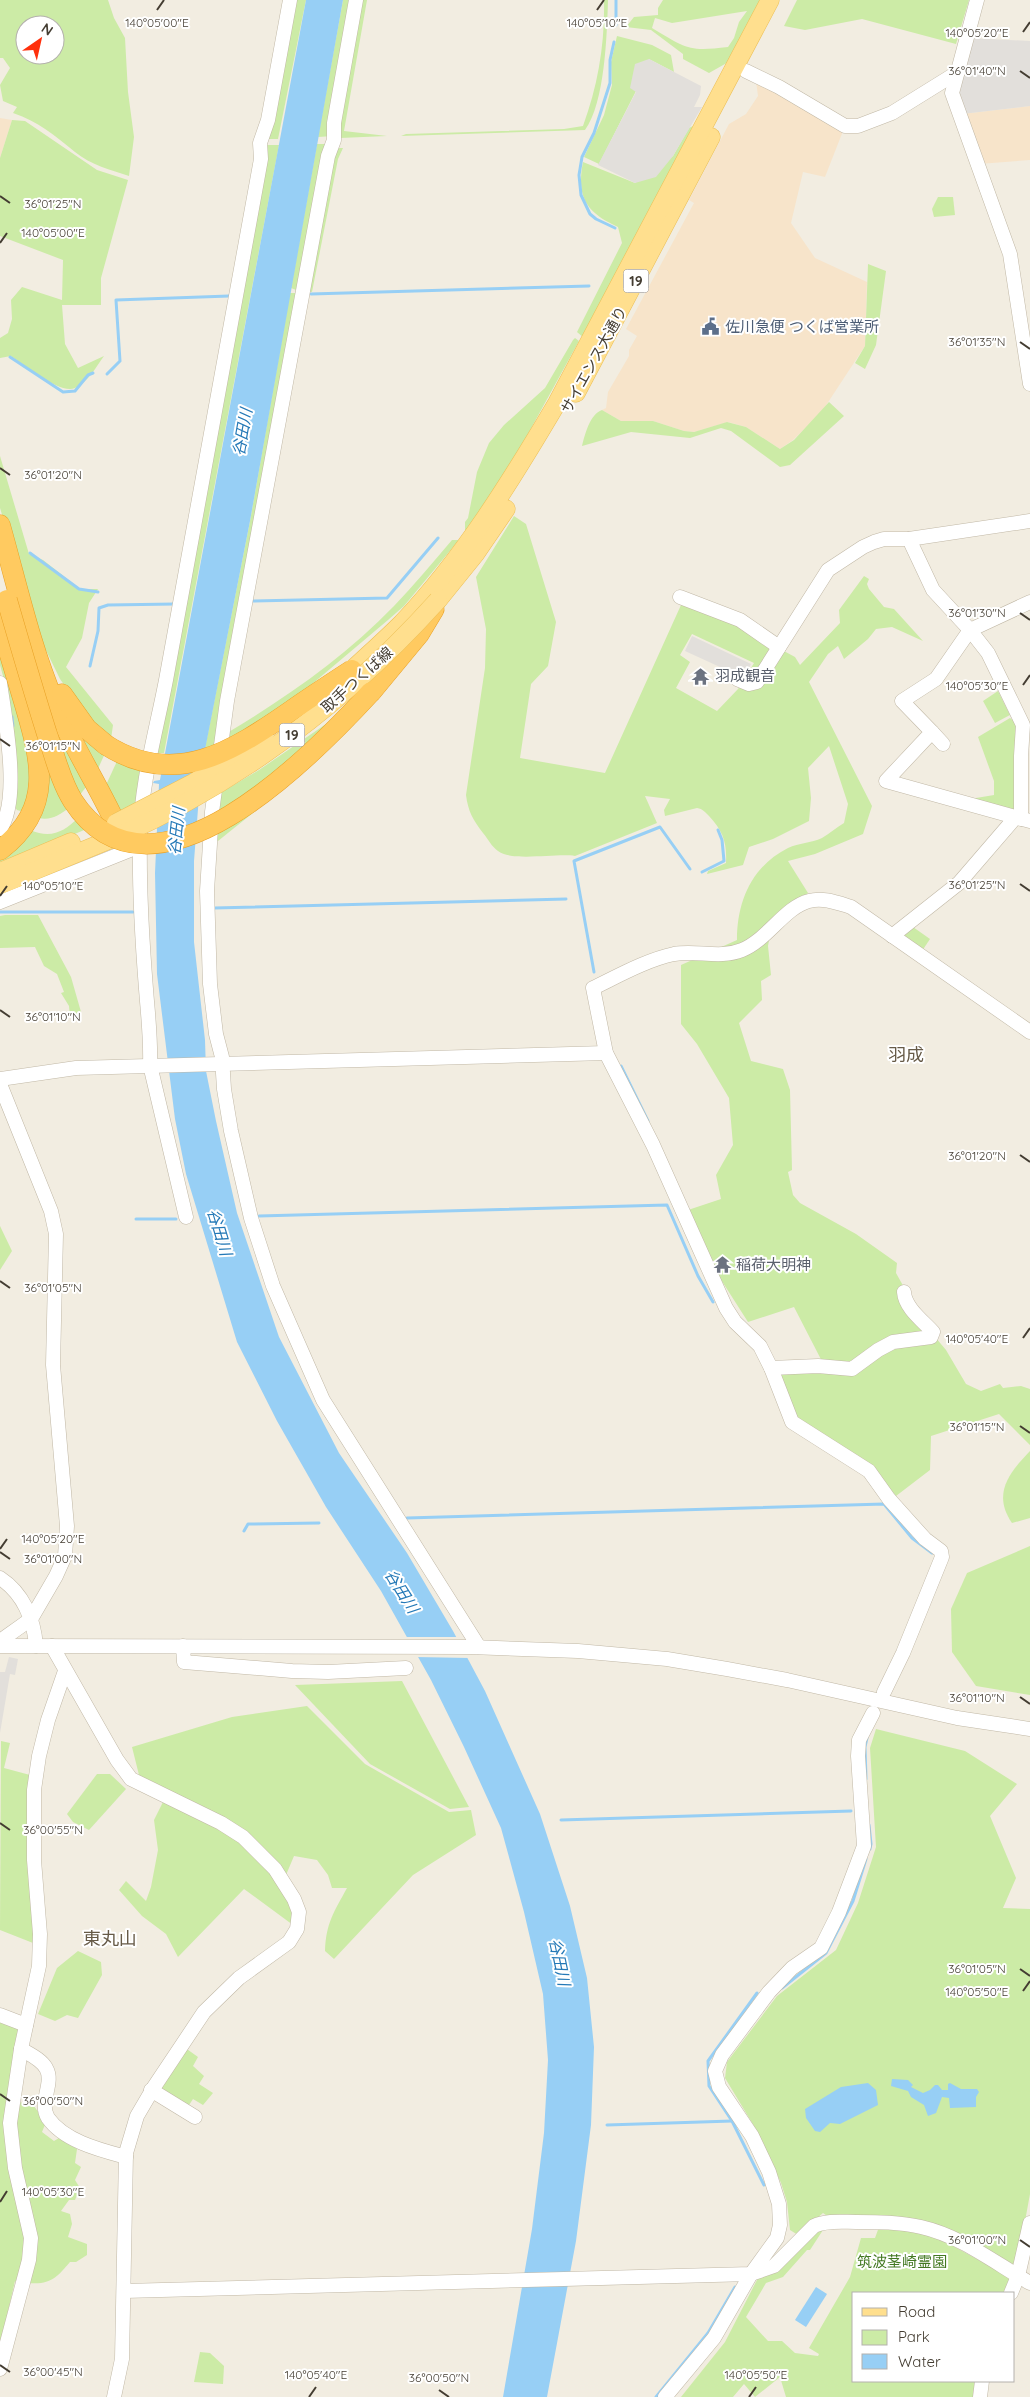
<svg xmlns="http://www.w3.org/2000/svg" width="1030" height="2397" font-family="Quicksand,'Noto Sans JP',sans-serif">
<rect width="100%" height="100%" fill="#f2ede1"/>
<g fill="#f7e4ca">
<path d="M756,81l87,50 -18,46 -22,-5 -12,51 24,35 52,24 -2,64 -44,67 -28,27 -13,9 -34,-22 -18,-5 -34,10 -10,-1 -31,-10h-32l-19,-11 4,-2 2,-16 21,-36v-6l8,-14 -11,-7 68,-126 -5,-3 40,-76 17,-10 12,-18z"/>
<path d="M1030,106v54l-51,4 -17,-50z"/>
<path d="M0,118l12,2 -12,38z"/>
</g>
<g fill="#cceba6" fill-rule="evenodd">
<path d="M0,0h108l6,18 11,20 3,54 6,45 -5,39c-18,-6 -38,-11 -54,-24 -21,-17 -36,-30 -62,-39l4,-6 -14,-6 -3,-16 10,-17 -7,-10h-3zM25,25h30v30h-30z"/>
<path d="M295,0h11l-28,139h-13z"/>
<path d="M343,0h10l-20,136 -15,1z"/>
<path d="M361,0h6l-23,131 43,5 -47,2 -2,-11z"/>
<path d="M604,0h4c-1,34 -3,103 -23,130l-184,6 5,-2 158,-5 19,-3c15,-41 22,-82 21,-126z"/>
<path d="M663,0h98l-29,60 -23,13 -26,-14v-5l-32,-24 -25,-3 8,-10 24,-2v-7zM747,11l-8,11 -5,16 -6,9c-41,5 -42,1 -76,-19l3,-10 17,5z"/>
<path d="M797,0h172l-13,44 -94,-25 -57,11 -21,-4z"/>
<path d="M617,36l35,9 19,10 3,17 -25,-13 -13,32 -37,73 -15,-7 20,-42 8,-30 -1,-23z"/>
<path d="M12,120l13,1 72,49 31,10 -27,98v27h-39l3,39 13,24 26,-12c-8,11 -16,26 -29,32 -14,7 -51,-23 -64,-32l-11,2v-20l8,-5 4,-14 -1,-19 11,-13 40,13 1,-40 -63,-24v-78z"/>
<path d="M693,126l-109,212 -7,-6 45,-89 -4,-16c-31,-14 -42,-29 -35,-65l52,21 38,-27 16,-28z"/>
<path d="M317,144h14l-112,599 -14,5 45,-227 40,-228h5l1,-3 -5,-2z"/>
<path d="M265,145h14l-115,608h-11z"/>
<path d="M335,148h8l-5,11 -26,133 -4,-1z"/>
<path d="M938,197h15l2,18 -21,2 -2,-8z"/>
<path d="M868,264l18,7 -10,74 -11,24 -10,-6 10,-17z"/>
<path d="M575,338l4,3 -61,111 -53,81v-11l3,-4 9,-46 12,-29 15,-18 41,-37 28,-48z"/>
<path d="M829,402l15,14 -54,49 -10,2 -49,-36 -10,-3 -31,10 -59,-6 -49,14c3,-12 8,-32 20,-36l19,11h32l31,10 10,1 33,-10 19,5 34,22 14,-9z"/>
<path d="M0,456l29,98 14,6 37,29h18l-9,14 -7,35 -16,29 47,58 -2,14 -19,-14 -32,-46 -23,-47 -37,-124z"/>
<path d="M514,516l12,8 30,98 -8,44 -17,18 -11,74 85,15 76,-168h17l97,52 5,8 40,-42 -1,-13 25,-34 5,3 -2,5 2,5 15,18 10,2 29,32 -31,-14 -16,2 -8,10 -24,20 -6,-13 -10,8 -19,28 63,124 -9,28 -48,20 -27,7 20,32 -35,26 -5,27 3,29 -10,6 1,19 -23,23 12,38 32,8 7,21 2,80 -4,2 5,23 7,8 56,31 41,29 -1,10 29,52 21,25 20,34 15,7 19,-7 3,4 18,-2 9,3v56l-31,-31 -68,22 -1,34 -34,26 -27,-33 -32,-15 -38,-28 -24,-50 53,3 -34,-66 -46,15 -37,-58 -23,-54 33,-11 -5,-24 17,-30 -4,-47 -32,-54 -16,-20v-59l56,-25c0,-39 15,-74 51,-92 11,-5 23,-5 34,-10 7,-4 15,-11 22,-15l4,-19 -19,-58 -21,22 3,30 -2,23 -36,18 -24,8 -6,18 -36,9 1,-3 18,-8c1,-21 -3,-32 -17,-47 -4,-4 -6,-7 -12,-8l-32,8 -1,-6 6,-11 -25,-3 12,27 -82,33c-18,-3 -64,6 -77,-5 -6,-4 -10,-12 -15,-18 -10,-13 -15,-22 -17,-38l19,-127 1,-39 -10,-52zM692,634l62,29 -16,26 -21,22 -41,-23 14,-26 -10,-7z"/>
<path d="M452,540h7l-55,66 -16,14 -96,81 -67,41 2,-9c60,-36 118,-76 167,-127 20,-21 39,-44 58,-66z"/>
<path d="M23,621l67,161 -11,14 -8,-13z"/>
<path d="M0,636l34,125 -7,52 -10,-3 -3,-4 -8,-119 -6,-22z"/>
<path d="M998,691l12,24 -15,8 -12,-22z"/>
<path d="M66,709l40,42 -9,20z"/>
<path d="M339,715l-22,26 -98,75 -2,-21 42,-25z"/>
<path d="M1010,718l5,4 2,10 -2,80 -51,-12 30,-5v-14l-16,-44z"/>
<path d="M46,759l24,48c-10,8 -19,14 -32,11z"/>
<path d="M118,759l27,8 -7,38 -16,8 -16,-28z"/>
<path d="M273,797l-55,44 -3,-1 -3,-8z"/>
<path d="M79,817l10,11 -62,26 -27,8v-3l30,-29c21,9 34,2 49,-13z"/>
<path d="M5,915h33l33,62 10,35 -11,5 -1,-11 -8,-13 3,-1 -7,-18 -13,-8 -9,-19 -35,1v-32z"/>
<path d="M913,927l17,12 -8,12 -22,-15z"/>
<path d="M0,1226l12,25 -12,19z"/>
<path d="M1030,1451v67l-18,5c-20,-29 -3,-50 18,-72z"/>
<path d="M1030,1546v149l-54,-9 -24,-34 -1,-43 16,-36z"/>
<path d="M402,1681l67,126 -19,2 -80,-45 -75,-79z"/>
<path d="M307,1706l58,58 84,48 22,-2 5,25 -63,40 -79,84 -9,-8c1,-28 9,-39 22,-63h-15l-4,-13 -11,-15 -23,-4 -8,19 -24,-29 -31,-24 -81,-38 -11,-9 -7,-28 100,-30z"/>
<path d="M876,1729l89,22 52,33 -27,32 26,62 -13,30 27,1v285l-14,76 -55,-33 -131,-19 -7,-5 -25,22 -8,-5 -3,-28 -6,-19 -24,-52 -32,-53 2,-16 50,-66 59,-46 22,-47 18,-56 -6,-99z"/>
<path d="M1,1741l9,2 -6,25 26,7 7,157 -4,11 -33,-13z"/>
<path d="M97,1774h13l16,15 -37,41 -16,-8 -6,-8z"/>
<path d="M164,1800c18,9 38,16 55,27 32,21 74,56 74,98l-49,-36 -66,68 -12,-23 -24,-18 -23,-26 7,-9 20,20 5,-14 7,-37 -4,-30z"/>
<path d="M78,1951l23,11 1,13 -24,43 -11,-3 -12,6 -17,-7 19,-46z"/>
<path d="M0,2019l22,8 -13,73 19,137 -8,48 -5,-4 -15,65z"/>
<path d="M184,2047l14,10 -5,9 11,10 -5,8 14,9 -10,12 -10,-6 -6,9 -28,-21z"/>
<path d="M14,2101l19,4 13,17 -4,10 12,9 5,-3 18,11 -2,14 6,4 -6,13 5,8 -5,12h-6l-8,11 9,3 2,10 -4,13 19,7v11l-11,7h-6c-13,15 -19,23 -41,21z"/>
<path d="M879,2227l44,7 19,6 66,36 2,7 -4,10h-152v88h124l-4,16h-188l-6,-20 -25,20 -11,-13 -11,13h-52l44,-55 34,-66 54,-42 10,-4 -13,20h-3l-24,27 -17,6 -20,34 22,24h14l13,12 23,3 1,-2 -10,-6 41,-71 11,-39h14z"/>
<path d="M200,2352l10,1 14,13 -1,18 -29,-2z"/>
</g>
<g fill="#e2dfdb">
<path d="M969,38l61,3v65l-68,8 -6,-20z"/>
<path d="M649,59l52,27 -1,9 -6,12h8l-29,49 -17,21 -21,6 -37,-18 38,-73 -6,-4 5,-24z"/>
<path d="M692,636l59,28 -7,14 -59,-27z"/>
<path d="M9,1657l9,2 -3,16 -5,-1 -10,59v-61h5z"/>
</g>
<g fill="#97cff5">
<path d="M306,0h37l-93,521 -49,249 -7,91v81l11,98 1,31 10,50 21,92 42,124 60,116 68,100 46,78 32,60 55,123 30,92 17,72 7,69 -3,78 -15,116 -29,156h-44l29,-168 12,-96 4,-73 -5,-66 -19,-82 -23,-84 -37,-81 -33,-67 -50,-89 -55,-84 -49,-86 -40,-79 -51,-168 -11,-55 -18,-145 -2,-101 4,-89 -6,-1 1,-2 6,-1z"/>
<path d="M892,2079l16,1 5,5 -2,2 12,6 7,-3 5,-5h3l4,5h6v-6l2,-1 11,6h16l2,3 -3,5v10l-26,1 -1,-10 -7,-1 -6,16 -8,3 -4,-11 -13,-8 -3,-6 -17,-5z"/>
<path d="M868,2083l8,7 2,15 -38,19 -10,-1 -10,9 -5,-1 -9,-13 -1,-9 36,-22z"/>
<path d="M816,2287l11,7 -21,33 -11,-7z"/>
</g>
<path fill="#f2ede1" d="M403,1637h56l11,21 -55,-1z"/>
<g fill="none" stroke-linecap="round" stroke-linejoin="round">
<g stroke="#97cff5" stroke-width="3">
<path d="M616,25v-25"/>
<path d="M614,42l-4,18v23l-16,50 -12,24 -3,18 2,20 9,19 6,5 19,9"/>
<path d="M311,294l278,-8"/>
<path d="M10,357l53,35 12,-1 13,-16 5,-2"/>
<path d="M107,374l13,-13 -4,-61 113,-4"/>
<path d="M30,553l49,36 19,3"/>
<path d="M252,601l135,-3 51,-60"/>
<path d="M90,666l8,-35 1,-23 9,-3 67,-1"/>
<path d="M12,717l1,9"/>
<path d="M702,872l22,-11 -2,-21 -4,-10"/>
<path d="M214,908l352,-9"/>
<path d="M0,912h133"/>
<path d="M594,972l-20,-111 86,-34 30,42"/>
<path d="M621,1066l27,55"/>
<path d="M259,1216l408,-11 31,71 15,26"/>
<path d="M136,1219h40"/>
<path d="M407,1518l477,-14 28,34 20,15"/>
<path d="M244,1531l4,-7 71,-1"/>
<path d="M866,1779l-1,-32 2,-9"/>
<path d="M561,1820l290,-9"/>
<path d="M869,1825l2,19 -1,5"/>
<path d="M782,1988l44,-35 27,-52 13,-42"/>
<path d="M757,1993l-49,68 1,25 23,35 32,64"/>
<path d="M607,2125l125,-4"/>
<path d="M656,2397l52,-64 27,-46"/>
</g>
<defs>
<g id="minor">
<path d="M356,0l-22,123v17l-6,16 -101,545 -15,111 -5,79 3,93 6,50 6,23 2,32 7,42 20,87 22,68 50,114 156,247"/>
<path d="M977,0l-25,93 58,161 20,130"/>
<path d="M746,71l33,16 66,39h13l34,-13 66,-41"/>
<path d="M909,539l24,51 37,40 18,23 35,72 -2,31v63"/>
<path d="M680,597l60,23 39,27"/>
<path d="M1030,602l-60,28 -34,49 -34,22 30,31 -46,49 144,40"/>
<path d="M737,679l12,5 8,-2 71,-112 35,-23 11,-5 10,-3h25l121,-18"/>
<path d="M0,683c5,35 21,117 0,146"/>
<path d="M932,732l11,12"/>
<path d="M0,902l140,-56"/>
<path d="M892,936l67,-53 56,-65"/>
<path d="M0,1079l76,-11 530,-15"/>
<path d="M0,1084l51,127 5,23 -3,131 14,161 -2,30 -9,20 -25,43 -31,22"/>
<path d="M186,1217l-36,-152c1,-26 -2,-50 -4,-76 -4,-50 -7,-102 -6,-152 1,-54 16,-105 26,-157l95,-521 -1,-16 8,-23 22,-120"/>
<path d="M771,1368l47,-2 34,3 26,-19 15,-8 38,-5 2,-5c-10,-11 -28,-24 -29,-40"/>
<path d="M0,1578c23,15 34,41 36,68"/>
<path d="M0,1646l470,1 108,4 89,8 60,10 60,11 170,38 73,11"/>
<path d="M52,1646l65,114 14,19 90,44 22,14 32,32 19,30 5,13 -2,17 -8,13 -50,36 -35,34 -50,75 -17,29 -11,37 -4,206 -8,38"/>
<path d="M183,1646l1,16 108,9 36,1 78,-4"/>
<path d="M884,1692l19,-39 39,-96 -1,-6 -16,-12 -36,-40 -20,-28 -77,-49 -21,-54 -11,-22 -25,-24 -9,-14 -73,-163 -47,-92 -13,-65c25,-12 53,-28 81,-34 23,-4 46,5 68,-4 25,-10 43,-43 67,-49 14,-4 29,2 42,6l179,125"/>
<path d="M0,2015l26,10"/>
<path d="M21,2049c8,5 20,10 25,19 9,15 -8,34 2,50 16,23 52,32 78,39"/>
<path d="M151,2090l44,27"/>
<path d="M124,2291l627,-17 23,-8 40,-40c12,-6 29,-4 42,-4 22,0 43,0 65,5 40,9 74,36 109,56"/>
<path d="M1011,2293l7,-17 12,-53"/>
<path d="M0,2369l29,-109 2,-22 -16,-70 -5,-45 11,-74 18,-83 1,-32 -6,-74v-70l5,-34 9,-36 17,-49"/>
<path d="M665,2397l49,-59 37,-64 26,-36 3,-13 -1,-21 -10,-32 -17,-36 -33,-49 -4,-16 7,-16 47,-63 23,-24 29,-20 18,-36 25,-66 -6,-90 1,-16 14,-27"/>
<path d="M980,2397l2,-16"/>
</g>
<g id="major">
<path d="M576,393l135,-256"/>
<path d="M438,600l38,-47 30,-44"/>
<path d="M352,670c17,-16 34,-31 50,-47 62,-66 109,-142 155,-220l213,-403"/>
<path d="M0,872l71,-30"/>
<path d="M0,885l121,-50"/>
</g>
<g id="highway">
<path d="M0,525c17,60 30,120 54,177 19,46 47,87 67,133"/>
<path d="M0,622c8,27 16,53 24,80 17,58 31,106 -24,148"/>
<path d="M371,692l48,-58 15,-25"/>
<path d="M62,694l25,35 19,16"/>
</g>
</defs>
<use href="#minor" stroke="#c1b8a6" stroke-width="15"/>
<use href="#major" stroke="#ecbf55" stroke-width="19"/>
<use href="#highway" stroke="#e9a125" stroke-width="21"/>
<use href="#minor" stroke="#fff" stroke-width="14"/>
<use href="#major" stroke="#ffdf8e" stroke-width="18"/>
<use href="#highway" stroke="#ffca60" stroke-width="20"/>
<defs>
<g id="major-bridge">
<path d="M116,823l77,-40 72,-44"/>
<path d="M121,835c122,-55 228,-136 317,-235"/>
</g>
<g id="highway-bridge">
<path d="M7,600c13,45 26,90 40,134 8,22 13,46 26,67 79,121 240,-46 298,-109"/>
<path d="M106,745c69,44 127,6 186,-35 20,-14 40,-27 60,-40"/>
</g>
</defs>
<use href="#major-bridge" stroke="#ecbf55" stroke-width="19" stroke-linecap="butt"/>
<use href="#highway-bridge" stroke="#e9a125" stroke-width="21" stroke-linecap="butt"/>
<use href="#major-bridge" stroke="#ffdf8e" stroke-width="18"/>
<use href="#highway-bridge" stroke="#ffca60" stroke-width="20"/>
</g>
<path fill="none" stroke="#443d32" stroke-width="2" d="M157,10l7,-10M597,10l7,-10M1023,32l7,-10M1020,71l10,7M0,196l10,7M0,243l7,-10M1020,342l10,7M0,468l10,7M1020,613l10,7M1023,685l7,-10M0,739l10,7M1020,884l10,7M0,896l7,-10M0,1010l10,7M1020,1155l10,7M0,1281l10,7M1023,1338l7,-10M1020,1426l10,7M0,1549l7,-10M0,1552l10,7M1020,1697l10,7M0,1823l10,7M1020,1969l10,7M1023,1991l7,-10M0,2094l10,7M0,2202l7,-11M1020,2240l10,7M0,2365l10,7M439,2390l10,7M309,2397l7,-10M749,2397l7,-10"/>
<defs>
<symbol id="civic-bare" viewBox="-9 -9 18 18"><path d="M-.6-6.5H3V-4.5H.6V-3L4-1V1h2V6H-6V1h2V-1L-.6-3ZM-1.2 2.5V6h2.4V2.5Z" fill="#5c6f8a" stroke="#fff" stroke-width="2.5" paint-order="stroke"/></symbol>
<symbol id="temple-bare" viewBox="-9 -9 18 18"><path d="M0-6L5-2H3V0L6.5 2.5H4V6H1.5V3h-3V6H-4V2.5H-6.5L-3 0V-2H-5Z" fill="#6b7280" stroke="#fff" stroke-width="2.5" paint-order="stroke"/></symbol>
</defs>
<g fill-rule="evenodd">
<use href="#civic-bare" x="698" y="314" width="25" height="25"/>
<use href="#temple-bare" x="688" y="664" width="25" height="25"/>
<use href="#temple-bare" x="710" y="1252" width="25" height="25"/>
</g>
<g text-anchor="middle" stroke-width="4" stroke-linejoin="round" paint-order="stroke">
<g fill="#fff" stroke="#7c7770" stroke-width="1">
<rect x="623.5" y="269.5" width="25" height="23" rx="4"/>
<rect x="279.5" y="723.5" width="25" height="23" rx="4"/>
</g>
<g font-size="14" font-weight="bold" fill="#443d32">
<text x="636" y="286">19</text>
<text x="292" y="740">19</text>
</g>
<g font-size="15" fill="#4e5e75" stroke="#fff" text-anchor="start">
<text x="725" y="332">佐川急便 つくば営業所</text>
</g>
<g font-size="15" fill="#443d32" stroke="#fff">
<text transform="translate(594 360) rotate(-61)" y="5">サイエンス大通り</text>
<text transform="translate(357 680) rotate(-42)" y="5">取手つくば線</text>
</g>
<g font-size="15" fill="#5b616d" stroke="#fff" text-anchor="start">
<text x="715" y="681">羽成観音</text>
<text x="736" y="1270">稲荷大明神</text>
</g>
<g font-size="15" fill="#437922" stroke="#fff">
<text x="902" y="2267">筑波茎崎霊園</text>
</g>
<g font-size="16" font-style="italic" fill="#2479b7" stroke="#fff">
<text transform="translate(242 432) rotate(-80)" y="6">谷田川</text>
<text transform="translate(176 831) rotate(-84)" y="6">谷田川</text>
<text transform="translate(220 1232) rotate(73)" y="6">谷田川</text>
<text transform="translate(402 1591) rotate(58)" y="6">谷田川</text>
<text transform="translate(560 1962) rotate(78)" y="6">谷田川</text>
</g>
<g font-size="18" fill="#675b48" stroke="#fff">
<text x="906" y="1061">羽成</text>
<text x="110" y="1945">東丸山</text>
</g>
</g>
<g font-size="12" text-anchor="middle" fill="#443d32" stroke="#fff" stroke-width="4" stroke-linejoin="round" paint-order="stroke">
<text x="157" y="27">140°05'00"E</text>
<text x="597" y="27">140°05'10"E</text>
<text x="977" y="37">140°05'20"E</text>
<text x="977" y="75">36°01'40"N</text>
<text x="53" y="208">36°01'25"N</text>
<text x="53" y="237">140°05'00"E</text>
<text x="977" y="346">36°01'35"N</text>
<text x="53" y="479">36°01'20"N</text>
<text x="977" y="617">36°01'30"N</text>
<text x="977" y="690">140°05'30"E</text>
<text x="53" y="750">36°01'15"N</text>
<text x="977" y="889">36°01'25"N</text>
<text x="53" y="890">140°05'10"E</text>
<text x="53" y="1021">36°01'10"N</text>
<text x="977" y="1160">36°01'20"N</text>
<text x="53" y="1292">36°01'05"N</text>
<text x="977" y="1343">140°05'40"E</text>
<text x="977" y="1431">36°01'15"N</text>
<text x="53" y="1543">140°05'20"E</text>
<text x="53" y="1563">36°01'00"N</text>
<text x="977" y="1702">36°01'10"N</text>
<text x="53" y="1834">36°00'55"N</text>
<text x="977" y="1973">36°01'05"N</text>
<text x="977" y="1996">140°05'50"E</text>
<text x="53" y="2105">36°00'50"N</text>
<text x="53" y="2196">140°05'30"E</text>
<text x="977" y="2244">36°01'00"N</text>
<text x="53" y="2376">36°00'45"N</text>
<text x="316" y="2379">140°05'40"E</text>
<text x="756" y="2379">140°05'50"E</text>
<text x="439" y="2382">36°00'50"N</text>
</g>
<rect x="852" y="2292" width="162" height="90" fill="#ffffff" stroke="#b4b1ad"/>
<rect x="862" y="2308" width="25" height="8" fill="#ffdf8e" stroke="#b4b1ad"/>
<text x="898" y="2317" font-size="15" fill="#443d32">Road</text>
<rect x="862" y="2330" width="25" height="15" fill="#cceba6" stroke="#b4b1ad"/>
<text x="898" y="2342" font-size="15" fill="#443d32">Park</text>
<rect x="862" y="2354" width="25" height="15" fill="#97cff5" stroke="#b4b1ad"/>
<text x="898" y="2367" font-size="15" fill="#443d32">Water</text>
<g transform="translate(40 40) rotate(34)"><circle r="24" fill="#ffffff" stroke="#b4b1ad"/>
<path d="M0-4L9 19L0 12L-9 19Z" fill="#ff300c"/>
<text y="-8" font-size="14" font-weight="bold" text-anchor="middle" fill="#443d32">N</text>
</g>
</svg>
